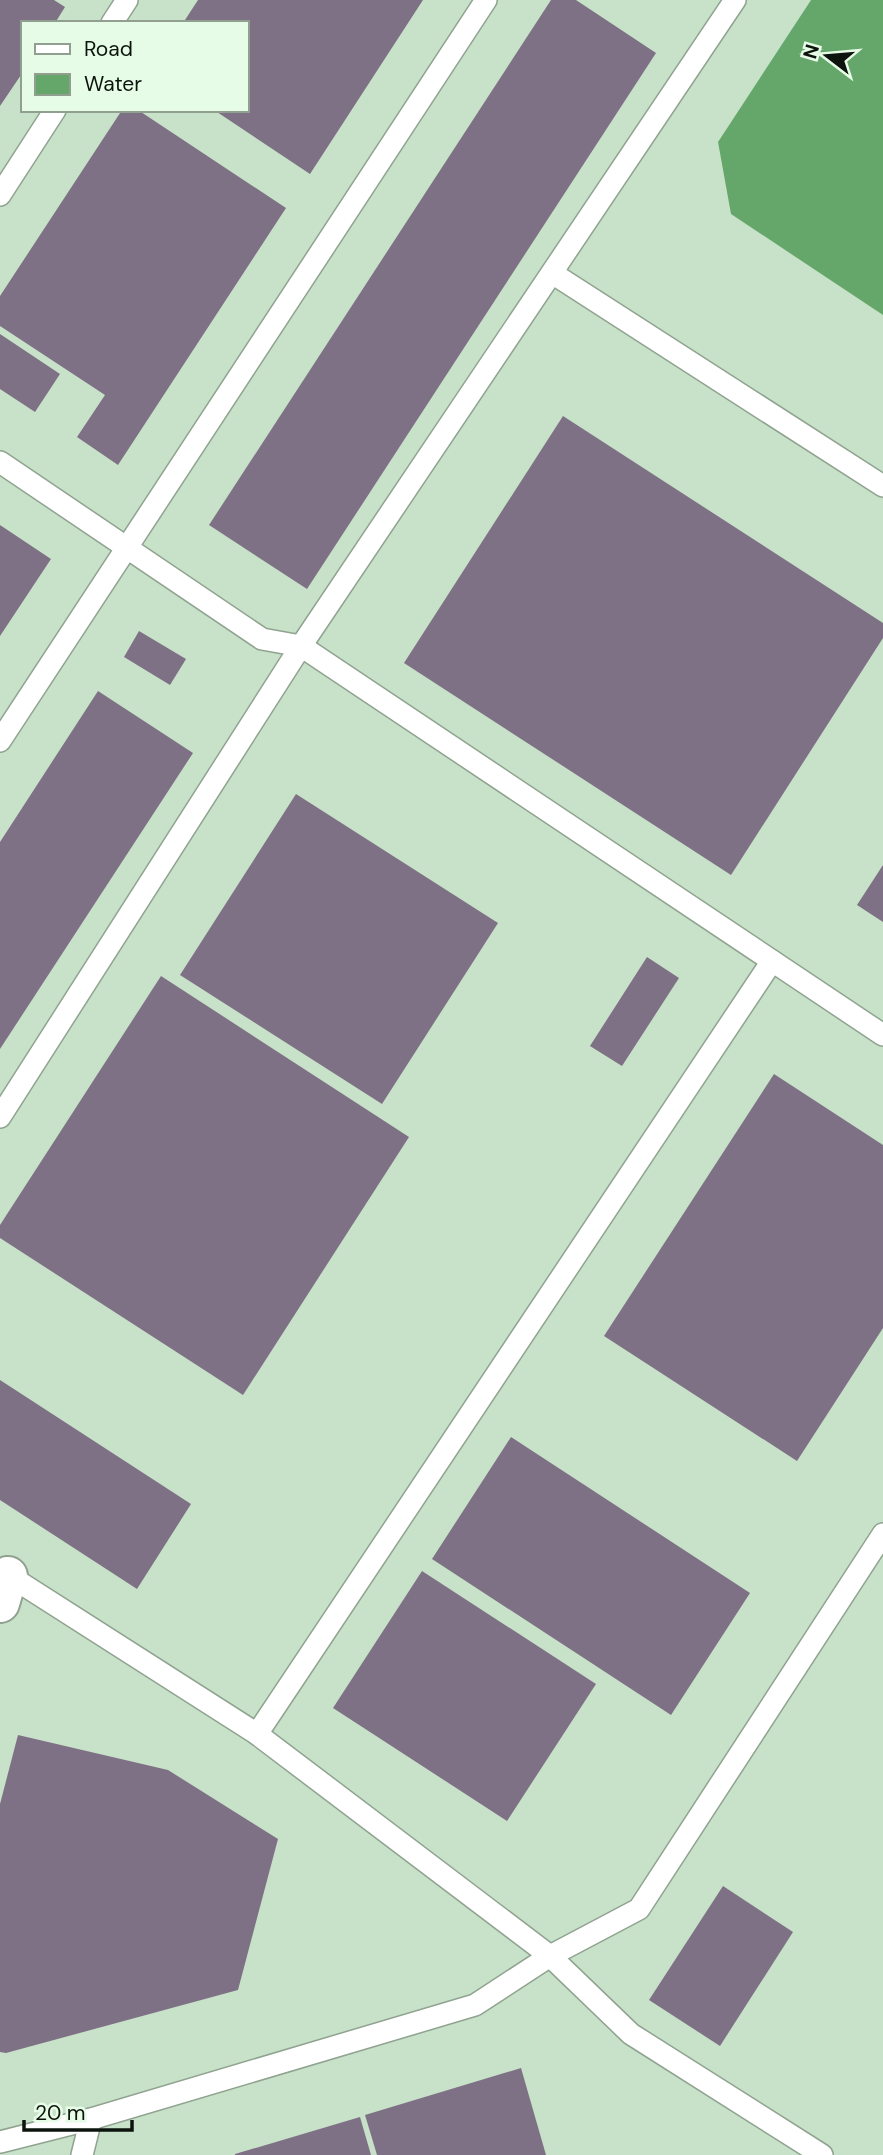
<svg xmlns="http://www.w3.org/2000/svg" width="883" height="2155" font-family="'DM Sans',sans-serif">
<rect width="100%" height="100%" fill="#daeeda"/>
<path fill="#c8e2c9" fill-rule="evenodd" d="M0,0h811l-93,142 14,72 151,101v1840h-883zM23,23h224v87h-224z"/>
<path fill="#65a66a" d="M811,0h72v315l-152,-101 -13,-72z"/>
<g fill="#7f7185">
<path d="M0,0h54l11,7 -10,16h-32v49l-23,34z"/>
<path d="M198,0h225l-113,174 -96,-64h33v-87h-64z"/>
<path d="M551,0h25l80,53 -349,536 -98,-64z"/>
<path d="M122,110h16l148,98 -168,257 -41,-28 28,-42 -105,-69v-30z"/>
<path d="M0,334l60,40 -25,38 -35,-23z"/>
<path d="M563,416l320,207v15l-152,237 -327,-212z"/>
<path d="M0,525l51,34 -51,77z"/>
<path d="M139,631l47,28 -16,26 -46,-28z"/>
<path d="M98,691l95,62 -193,296v-207z"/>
<path d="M296,794l202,129 -116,181 -202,-129z"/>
<path d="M883,865v57l-26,-17z"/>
<path d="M647,957l32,21 -57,88 -32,-20z"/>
<path d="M161,976l248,161 -166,258 -243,-157v-13z"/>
<path d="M774,1074l109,71v183l-86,133 -193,-125z"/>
<path d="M0,1380l191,124 -54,85 -137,-89z"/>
<path d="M511,1437l239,156 -79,122 -239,-156z"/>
<path d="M422,1571l174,113 -89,137 -174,-113z"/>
<path d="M18,1735l150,35 110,69 -40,151 -232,63 -6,-1v-248z"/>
<path d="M723,1886l70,46 -73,114 -71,-46z"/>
<path d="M521,2068l25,87h-169l-12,-40z"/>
<path d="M360,2117l11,38h-136v-1z"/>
</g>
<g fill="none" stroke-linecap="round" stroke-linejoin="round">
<defs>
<g id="lane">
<path d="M112,23l15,-23"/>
<path d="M0,195l55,-85"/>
<path d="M552,273l331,213"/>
<path d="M0,462l262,177 39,7 582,389"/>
<path d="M0,741l486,-741"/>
<path d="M0,1117l301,-471 434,-646"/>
<path d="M2,1571l255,163 293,222 81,78 191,121"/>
<path d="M257,1734l515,-773"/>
<path d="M0,2142l91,-23 384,-114 75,-49 89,-47 244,-375"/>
<path d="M82,2155l9,-36"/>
</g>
<path id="secondary" d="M0,1603l8,-27"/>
</defs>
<use href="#lane" stroke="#90a390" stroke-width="24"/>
<use href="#secondary" stroke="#90a390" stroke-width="42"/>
<use href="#lane" stroke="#fff" stroke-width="21"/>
<use href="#secondary" stroke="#fff" stroke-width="38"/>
</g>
<rect x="21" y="21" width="228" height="91" fill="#e7fce7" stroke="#909f90" stroke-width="2"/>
<rect x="35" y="44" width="35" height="10" fill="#ffffff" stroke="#909f90" stroke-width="2"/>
<text x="84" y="56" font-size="21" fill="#0d140d">Road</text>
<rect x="35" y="74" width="35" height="21" fill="#65a66a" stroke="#909f90" stroke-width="2"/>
<text x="84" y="91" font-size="21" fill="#0d140d">Water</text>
<g transform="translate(827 56) rotate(286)" stroke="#e7fce7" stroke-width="5" paint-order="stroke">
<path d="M0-5L12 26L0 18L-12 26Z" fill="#0d140d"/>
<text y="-10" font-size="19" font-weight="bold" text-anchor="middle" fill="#0d140d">N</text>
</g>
<path d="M24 2120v10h108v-10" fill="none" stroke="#0d140d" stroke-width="3.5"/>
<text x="35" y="2120" font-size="21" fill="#0d140d" stroke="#e7fce7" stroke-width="5" paint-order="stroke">20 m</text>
</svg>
